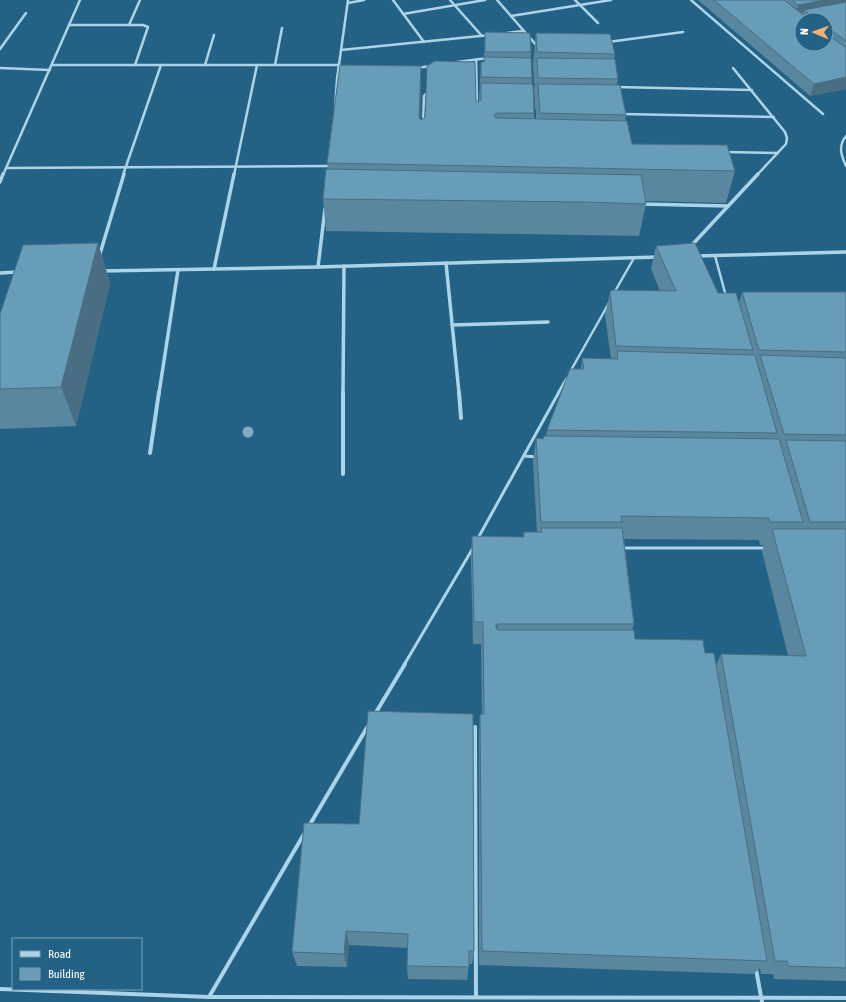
<svg xmlns="http://www.w3.org/2000/svg" width="846" height="1002" font-family="'Asap Condensed',sans-serif">
<rect width="100%" height="100%" fill="#236284"/>
<g fill="none" stroke-linecap="round" stroke-linejoin="round">
<g stroke="#acd4e8" stroke-width="2.5">
<path d="M715,256l11,40"/>
<path d="M614,293l20,-35"/>
<path d="M570,372l39,-69"/>
<path d="M558,393l9,-15"/>
</g>
<g stroke="#acd4e8" stroke-width="3">
<path d="M524,456l14,1"/>
<path d="M477,540l82,-148"/>
<path d="M622,548h144"/>
<path d="M404,665l69,-117"/>
</g>
<g stroke="#acd4e8" stroke-width="4">
<path d="M375,714l30,-50"/>
<path d="M475,727l1,270"/>
<path d="M309,826l59,-100"/>
<path d="M756,969l6,33"/>
<path d="M0,989l209,8 637,1"/>
<path d="M209,997l95,-163"/>
</g>
<g stroke="#acd4e8" stroke-width="2.5">
<path d="M393,0l31,42"/>
<path d="M450,0l32,36"/>
<path d="M497,0l40,46"/>
<path d="M575,0l23,23"/>
<path d="M691,0l132,114"/>
<path d="M348,3l16,-3"/>
<path d="M403,14l82,-14"/>
<path d="M511,16l100,-16"/>
<path d="M69,25h74l5,2 -13,38"/>
<path d="M129,25l11,-25"/>
<path d="M507,33l17,-2"/>
<path d="M608,42l75,-10"/>
<path d="M0,49l26,-36"/>
<path d="M341,50l149,-15"/>
<path d="M476,60l1,47"/>
<path d="M457,62l31,-4"/>
<path d="M52,65h287"/>
<path d="M205,65l9,-30"/>
<path d="M275,65l7,-37"/>
<path d="M0,68l50,2"/>
<path d="M416,68l15,-2"/>
<path d="M733,68l52,64 2,6 -1,6 -29,31"/>
<path d="M616,87l136,3"/>
<path d="M335,109l2,-30 11,-79"/>
<path d="M622,114l152,3"/>
<path d="M423,124l1,-28 6,-6"/>
<path d="M846,136c-8,10 -5,19 0,30"/>
<path d="M725,152l53,1"/>
<path d="M6,168l324,-2"/>
<path d="M3,175l77,-175"/>
<path d="M123,175l38,-110"/>
<path d="M234,175l23,-110"/>
</g>
<g stroke="#acd4e8" stroke-width="3.5">
<path d="M0,182l3,-8"/>
<path d="M640,204l88,2"/>
<path d="M691,246l67,-72"/>
<path d="M696,256l150,-4"/>
<path d="M99,257l25,-83"/>
<path d="M446,263l13,130"/>
<path d="M318,267l7,-58"/>
<path d="M214,269l20,-95"/>
<path d="M101,271l217,-4 340,-10"/>
<path d="M0,273l18,-1"/>
<path d="M452,325l96,-3"/>
<path d="M159,393l19,-123"/>
<path d="M343,393l1,-127"/>
</g>
<g stroke="#acd4e8" stroke-width="4">
<path d="M459,392l2,26"/>
<path d="M150,453l9,-61"/>
<path d="M343,474v-82"/>
</g>
</g>
<circle fill="#82acc3" cx="248" cy="432" r="5.5"/>
<g fill="#59879f" fill-rule="evenodd">
<path d="M698,0h148v89l-36,7z"/>
<path d="M485,32l46,20v6l1,20v6l2,29v6h2v-10h-1l-1,-20 1,-6h-1l-1,-19 3,-31 79,21 -1,5 4,20 -1,6 9,30 -1,6 7,23 103,27 -9,32 -81,-2 1,3 -7,32 -58,-1 -255,-4 -3,-32 5,-30 -1,-6 94,-66 -1,22 1,1 55,-20 1,2 2,-1 2,-39h3z"/>
<path d="M98,243l12,40 -34,143 -76,3v-115z"/>
<path d="M656,246l62,47 21,10 3,-11h104v689l-72,-2 -1,-5h-12l-1,-6 -6,6 -275,-9v-231l1,-20h2l-1,-70h-8l-2,-85 1,-23 51,1 1,-5h13l-4,-70 3,-24 7,1 3,-3 1,-6 34,-61 1,-11 29,1 -6,-44 5,-23 50,-1 -9,-22zM624,539l135,1 1,5h4l-2,6 26,104 -67,-1 -5,11 -11,-12 -70,-14 -3,-9 2,-6z"/>
<path d="M304,823l170,128 -2,13h-3l-2,16 -59,-1 -1,-13 1,-18 -59,-3 -2,22 -50,-1 -5,-14z"/>
</g>
<g fill="#496e82">
<path d="M825,0h21v6l-38,7 -4,-3 -2,6 -7,1 3,-12z"/>
<path d="M421,66v31l-2,52v-32z"/>
<path d="M846,77v12l-36,7 4,-12z"/>
<path d="M98,243l12,40 -34,143 -15,-39z"/>
<path d="M498,624l-2,21 -2,1 2,-21z"/>
<path d="M346,931l3,14 -2,22 -3,-13z"/>
</g>
<g fill="#689db9" stroke="#496e82" fill-rule="evenodd">
<path d="M714,0h70l22,17 2,-4 -4,-3 42,-8v39l-15,-11h-4l-1,3 20,15v29l-32,7zM802,20h24v24h-24z"/>
<path d="M792,0h33l-27,5z"/>
<path d="M485,32l45,1 1,19h-46z"/>
<path d="M536,33l74,1 5,20 -78,-2z"/>
<path d="M484,57l47,1 1,20 -51,-1v-15h3z"/>
<path d="M537,58l78,1 3,20 -80,-1z"/>
<path d="M435,61l40,1 1,38 1,2 4,-2v-17l52,1 1,29h-37l-3,2 2,3 131,3 5,23 95,1 8,26 -408,-8 13,-98 81,1 -2,51 2,3 4,-3 2,-51h2l1,-2z"/>
<path d="M538,84l82,1 6,30 -86,-2z"/>
<path d="M326,169l315,6 5,29 -60,-2 -263,-3z"/>
<path d="M98,243l-37,144 -61,2v-75l23,-69z"/>
<path d="M695,243l23,50h18l17,57 -137,-4 -6,-54 1,-2 65,1 -20,-45z"/>
<path d="M742,292h104v60l-87,-2z"/>
<path d="M617,351l138,4 22,78 -230,-3 23,-61h14l-2,-11 36,1z"/>
<path d="M760,355l86,3v77l-62,-1z"/>
<path d="M544,436l235,3 24,83h-33l-1,-4 -148,-2 1,6h-81l-5,-84 7,1z"/>
<path d="M786,440l60,1v81h-36z"/>
<path d="M541,528h81l12,96h-136l-2,1v3l2,2h136l1,9 68,1 2,13h9l53,308 -285,-10 -2,-237h4l-1,-92h-9l-2,-86 52,1v-5h18z"/>
<path d="M772,529h74v439l-58,-2 -1,-5h-12l-54,-307 85,2z"/>
<path d="M368,711l105,3 1,237h-5v16l-62,-1 1,-32 -62,-3 -2,23 -52,-2 12,-129 55,1z"/>
</g>
<rect x="12" y="938" width="130" height="52" fill="#236284" stroke="#7ba1b5"/>
<rect x="20" y="951" width="20" height="6" fill="#acd4e8" stroke="#7ba1b5"/>
<text x="48" y="958" font-size="12" fill="#ffffff">Road</text>
<rect x="20" y="968" width="20" height="12" fill="#689db9" stroke="#7ba1b5"/>
<text x="48" y="978" font-size="12" fill="#ffffff">Building</text>
<g transform="translate(814 32) rotate(272)"><circle r="19" fill="#236284" stroke="#7ba1b5"/>
<path d="M0-3L7 15L0 10L-7 15Z" fill="#f3b16f"/>
<text y="-6" font-size="11" font-weight="bold" text-anchor="middle" fill="#ffffff">N</text>
</g>
</svg>
